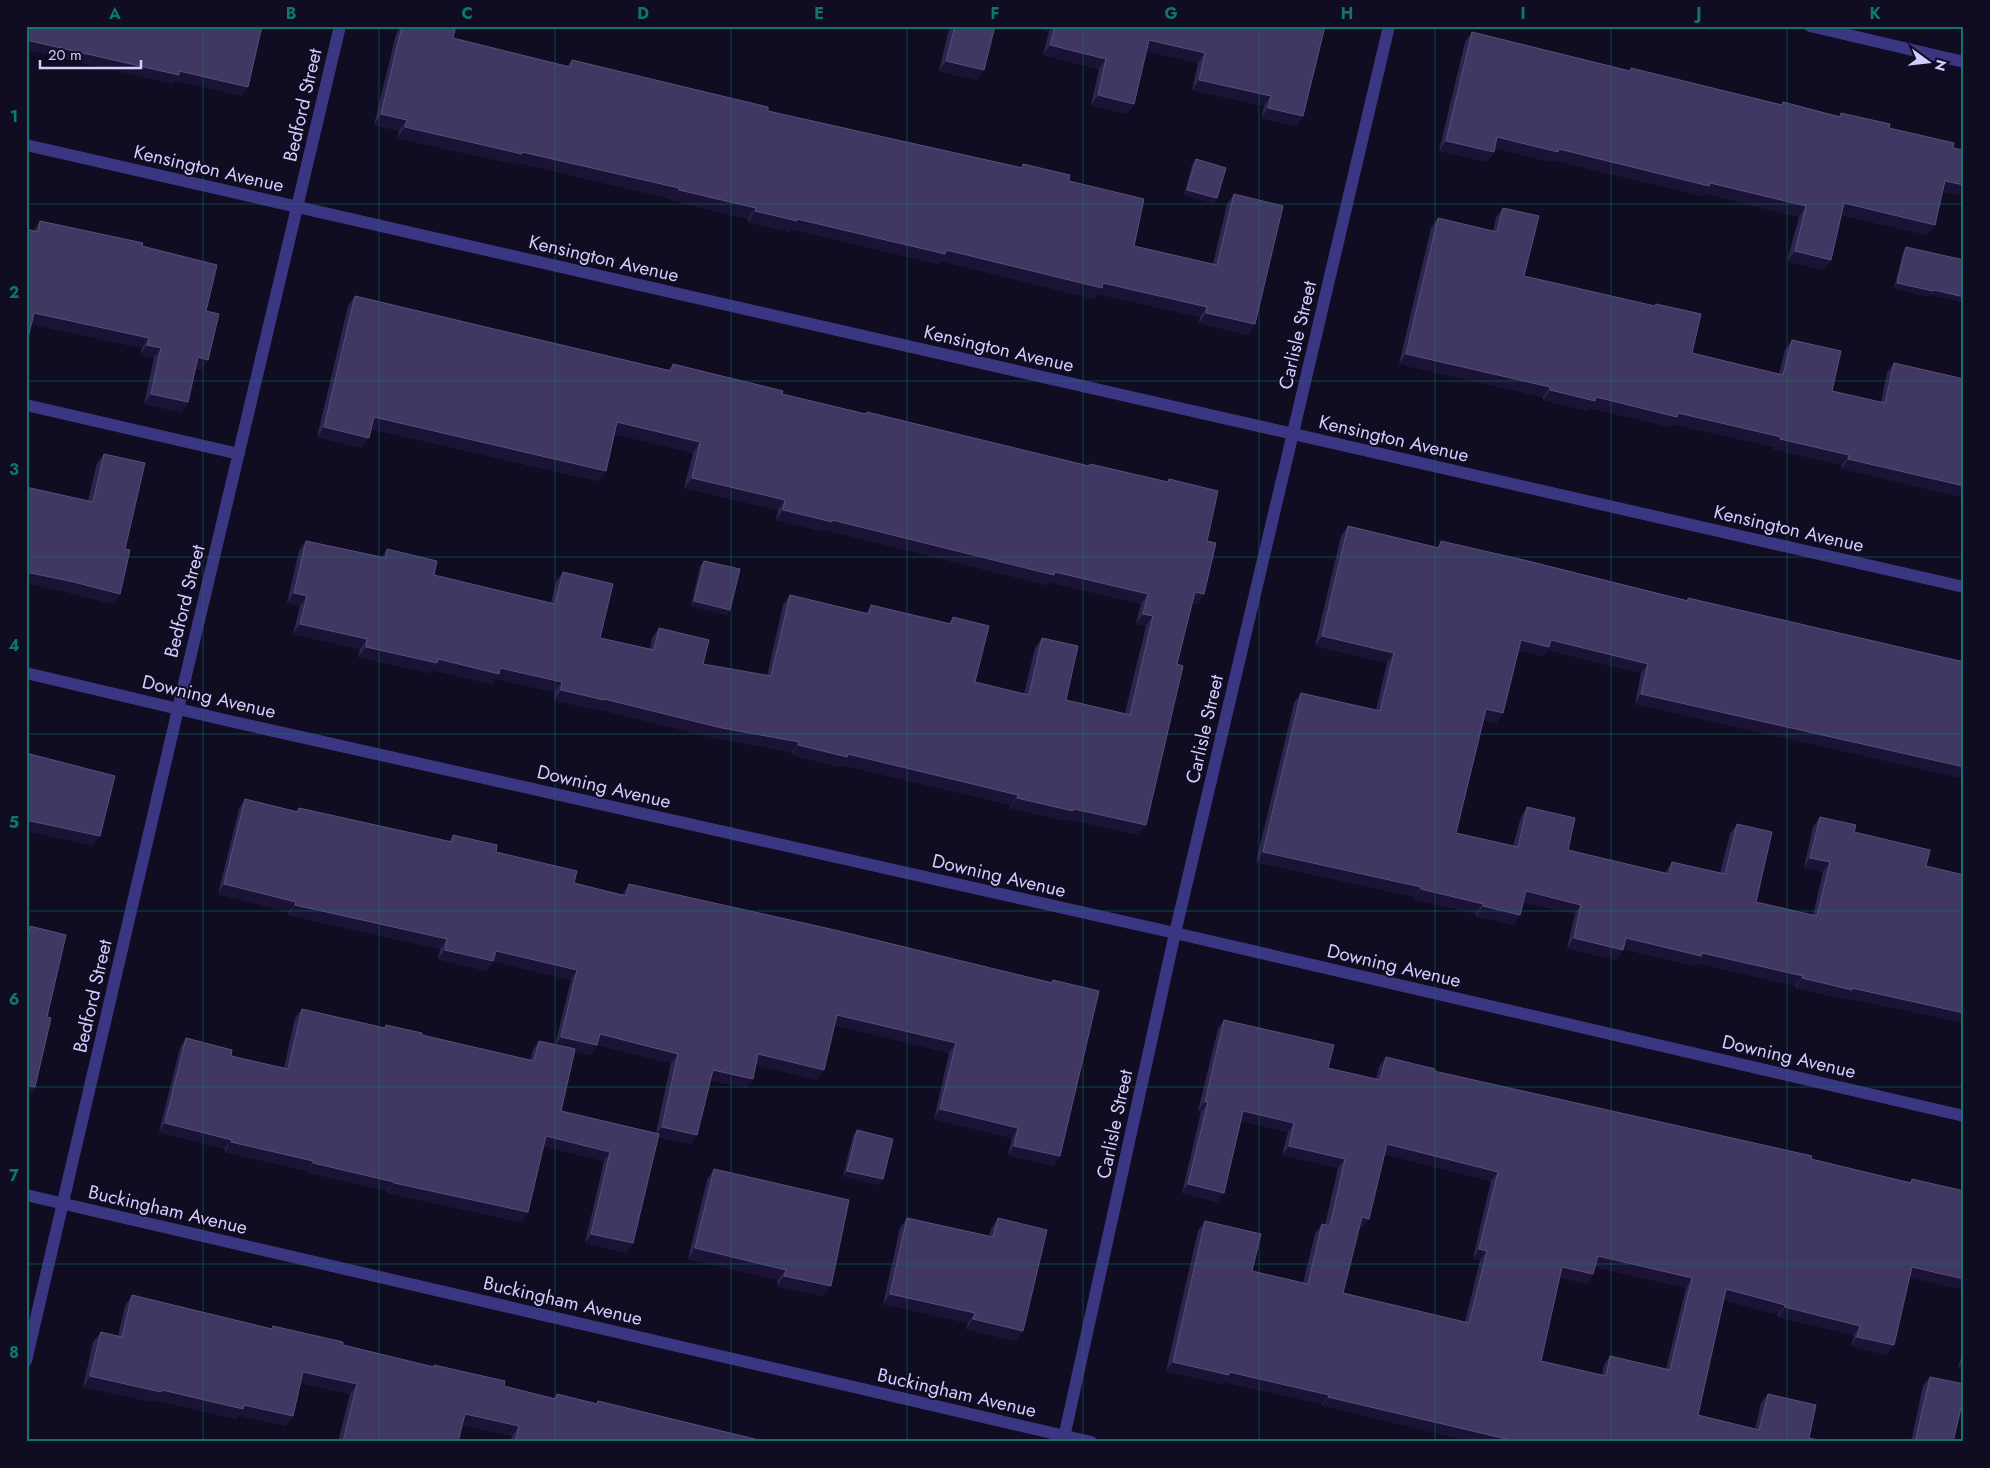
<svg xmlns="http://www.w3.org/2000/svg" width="1990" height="1468" font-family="Jost,sans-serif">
<rect width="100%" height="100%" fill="#100c21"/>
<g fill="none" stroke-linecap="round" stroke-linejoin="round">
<path stroke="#3b3681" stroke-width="12" d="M26,405l213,49"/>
<g stroke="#3b3681" stroke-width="12">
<path d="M1810,26l154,36"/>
<path d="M26,145l1938,442"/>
<path d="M26,673l199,47 950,213 789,183"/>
<path d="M26,1195l1065,247"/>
<path d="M26,1361l152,-652 162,-683"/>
<path d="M1063,1442l112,-509 214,-907"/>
</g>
</g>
<g fill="#2e254f" fill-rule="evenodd">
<path d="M401,26h55l-3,12 114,28 5,-6 196,51 253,56 2,-3 46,17 65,65 79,18 14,-60 7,-10 21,130 -7,11 -49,-12 1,-6 -102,-23 -3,5 -154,-38 -3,3 -147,-35 -2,3 -41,-10v-3l-77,-19 1,-1 -157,-37 -1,2 -117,-26 2,-7 -25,-6 22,-91z"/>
<path d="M938,26h57l-18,54 -38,-9 10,-42z"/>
<path d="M1027,26h298l-22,90 -7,10 -35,-8 3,-12 -72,-16 6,-27 -52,-12 -12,53 -7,10 -36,-9 8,-36 -56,-14 6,-23z"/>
<path d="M1472,32l157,39 2,-3 150,37 2,-3 56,14 2,-3 48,15 54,64 -15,43 -87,-20 -10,45 -8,10 -36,-9 12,-44 -95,-24 -2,3 -149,-36 -2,2 -56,-14 -1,4 -7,10 -48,-11 26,-109z"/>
<path d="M1196,159l21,39 -4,5 -29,-8 8,-30z"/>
<path d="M1503,208l21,68 130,30 2,-2 36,49 87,21 6,-24 7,-10 40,51 49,11 6,-29 7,-10 70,16 -123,90 1,-4 -69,-16 1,-2 -101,-23 -3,3 -80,-19 -2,3 -45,-11v-3l-144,-33 32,-136 7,-10 55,13 3,-13z"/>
<path d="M40,221l102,25 64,65 2,49 -7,10 -6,-2 -7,34 -7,10 -37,-8 10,-46 -14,-3 2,-7 -111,-24 3,-94z"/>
<path d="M1906,247l25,48 -1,2 -36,-9 9,-36z"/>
<path d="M355,296l313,74 5,-6 109,30 84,20 1,-2 221,54 2,-2 77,18 2,-3 38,62 -3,53 -7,10 -5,-1 -15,61 -38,171 -71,-16 -2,2 -56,-13 1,-3 -169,-40 -2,2 -49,-12 1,-3 -77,-14 -117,-29 -1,1 -43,-10 1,-8 -59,-13 -4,5 -60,-14 -2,3 -72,-16 2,-8 -67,-15 7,-28 -13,-3 12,-52 7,-10 76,16 5,-8 47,26 117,28 5,-21 7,-10 37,66 50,11 2,-11 7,-10 44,36 64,12 16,-71 7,-10 76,18 5,-8 77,19 5,-7 22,65 49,12 11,-46 7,-10 24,62 59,13 21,-87 -10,-2 5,-20 -92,-22 -2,3 -221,-55 -1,2 -49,-12 2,-10 -94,-22 9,-35 -78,-19 -9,37 -8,10 -227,-52 -9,19 -45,-11 31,-131z"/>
<path d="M104,454l21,95 -5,45 -7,10 -46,-12 -41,-9v-96l62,14 9,-38z"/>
<path d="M1348,526l89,21 4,-6 246,59 1,-2 244,173 -297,-67 6,-31 -94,-23 -4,6 -25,-6 -15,63 -7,10 -12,-3 -28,113 57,13 8,-29 6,-10 41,43 97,23 7,-11 48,11 10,-39 7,-10 19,78 57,13 10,-43 -19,-5 9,-40 7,-10 34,15 72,34 -8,147 -72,-15 -1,1 -49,-11v-2l-99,-23 -2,3 -72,-17 -7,11 -49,-12 8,-34 -52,-12 -3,13 -7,10 -37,-9v-2l-62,-15 1,-2 -159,-35 38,-159 7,-10 75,17 11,-47 -72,-17 26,-110z"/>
<path d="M704,561l26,49 -3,5 -36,-9 9,-40z"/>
<path d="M245,799l51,12 3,-3 150,33 4,-6 121,48 48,12 7,-11 422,98 2,-2 1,186 -46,-11 4,-17 -78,-19 15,-66 -114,-28 -18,55 -61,-15 -10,23 -36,-8 -19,64 -33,-7 -31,116 -42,-10 19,-82 -61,-15 -15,66 -7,10 -134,-29v-2l-81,-19 1,-1 -82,-19v-3l-66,-17 21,-84 6,-10 45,18 53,12 11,-50 7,-9 82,19 2,-3 36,10 108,25 3,-10 6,-9 16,4 16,-65 -78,-19 -6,10 -49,-12 2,-10 -152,-34 1,-3 -71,-18 21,-85zM597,1045l74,18 -15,70 -95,-22 14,-60 15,4z"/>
<path d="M30,926l17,91 -12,70 -7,10 -2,-1v-165z"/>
<path d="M1224,1020l104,48 48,11 3,-12 7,-10 48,14 377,88 98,24 3,-4 -2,98 -23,78 -36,-9 3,-11 -76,-18v-2l-54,-15 -26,115 57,14 6,-26 7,-9 41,44 -487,-32v-2l-98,-22 -2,2 -56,-13 32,-140 7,-10 47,50 51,12 12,-49 7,-10 3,1 13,-57 -56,-13 6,-23 -47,-11 -17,72 -7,9 -35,-9 19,-81 -3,-1 20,-82zM1384,1154l107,27 -18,77 7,2 -15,62 -122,-29 16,-65h3l7,-9zM1595,1267l91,21 -20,81 -56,-13 -6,9 -2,10 -61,-14 18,-84 28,7 6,-10z"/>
<path d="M857,1130l22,55 -36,-9 10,-40z"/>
<path d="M714,1169l109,127 -46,-10 1,-6 -90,-21 19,-79z"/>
<path d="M907,1218l82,18 2,-7 7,-11 25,113 -8,10 -49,-12 2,-6 -85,-19 17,-76z"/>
<path d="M132,1295l139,34 2,-3 70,19 90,22 1,-2 70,21 50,12 3,-4 39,9 2,-2 169,41h-257l2,-6 -50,-11 -4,17h-120l12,-48 -49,-11 -15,43 -48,-11 -2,4 -81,-19 -1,2 -71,-15 10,-45 8,-10 17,4 7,-30z"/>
<path d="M1964,1346v24l-6,-2z"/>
<path d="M1930,1377l23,65h-42l12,-56z"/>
</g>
<g fill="#1b1335">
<path d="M938,26h13l-2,3z"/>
<path d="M1027,26h25l-3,6z"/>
<path d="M26,40l153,31 69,16 -6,9 -67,-15 -3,3 -146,-34z"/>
<path d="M1149,40l56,13 -7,10 -56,-13z"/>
<path d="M1050,45l56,14 -7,10 -56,-14z"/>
<path d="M946,61l38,9 -7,10 -38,-9z"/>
<path d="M1199,80l72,16 -7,10 -72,-16z"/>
<path d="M1098,95l36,9 -7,10 -36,-9z"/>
<path d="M1268,108l35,8 -7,10 -35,-8z"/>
<path d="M381,114l26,6 -8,11 -25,-6z"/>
<path d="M405,127l117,25 157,36 -7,11 -157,-37 -1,2 -117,-26z"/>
<path d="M1497,137l62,12 151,34 96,23 -7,11 -95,-24 -2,3 -149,-36 -2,2 -61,-15z"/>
<path d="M1446,141l48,11 -7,10 -48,-11z"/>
<path d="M1945,181l19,4v12l-26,-6z"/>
<path d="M679,190l77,18 -8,11 -77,-19z"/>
<path d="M1187,190l30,8 -4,5 -29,-8z"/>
<path d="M1844,203l91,22 -7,10 -91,-21z"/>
<path d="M755,211l42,8 149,31 157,33 104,24 -7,10 -102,-23 -3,5 -154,-38 -3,3 -147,-35 -2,3 -41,-10z"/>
<path d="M1795,251l36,9 -8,10 -36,-9z"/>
<path d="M1897,283l37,7 30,7v6l-33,-8 -1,2 -36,-9z"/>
<path d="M34,313l115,25 -7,10 -115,-25z"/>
<path d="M1206,313l49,11 -7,11 -49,-12z"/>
<path d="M147,345l14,3 -7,10 -14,-3z"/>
<path d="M1406,354l144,33 -7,10 -144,-33z"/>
<path d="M198,357l10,3 -7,10 -10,-3z"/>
<path d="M1550,390l46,7 82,16 103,24 -7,10 -101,-23 -3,3 -80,-19 -2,3 -45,-11z"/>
<path d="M151,394l37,8 -7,10 -37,-8z"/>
<path d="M374,417l232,54 -8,10 -231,-53z"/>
<path d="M617,422l83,20 -7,11 -83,-20z"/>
<path d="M324,427l45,11 -7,10 -45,-11z"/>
<path d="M1780,439l69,16 -7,10 -69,-16z"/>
<path d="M1848,459l116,27v12l-123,-29z"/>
<path d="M692,478l93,22 -7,10 -94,-22z"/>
<path d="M783,510l49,10 223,52 93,22 -7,10 -92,-22 -2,3 -221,-55 -1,2 -49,-12z"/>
<path d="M26,572l48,10 46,12 -7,10 -46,-12 -41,-9z"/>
<path d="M1195,592l9,2 -7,10 -9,-2z"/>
<path d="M294,593l13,3 -7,10 -13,-3z"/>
<path d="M694,601l36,9 -3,5 -36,-9z"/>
<path d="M1143,614l10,2 -7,10 -10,-2z"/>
<path d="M300,624l67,15 -7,10 -67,-15z"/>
<path d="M1322,636l72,17 -7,10 -72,-17z"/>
<path d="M1521,640h30l97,24 -7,9 -94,-23 -4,6 -29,-7z"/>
<path d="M366,647l72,12 62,9 62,14 -7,10 -59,-13 -4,5 -60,-14 -2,3 -72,-16z"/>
<path d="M561,690l43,9 195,43 -7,10 -77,-14 -117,-29 -1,1 -43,-10z"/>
<path d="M1641,694l323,73v12l-329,-75z"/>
<path d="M1486,709l17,4 -7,10 -17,-4z"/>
<path d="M798,745l50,9 170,41 -7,10 -169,-40 -2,2 -49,-12z"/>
<path d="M1017,798l57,11 72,16 -7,10 -71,-16 -2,2 -56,-13z"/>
<path d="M26,820l74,16 -7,10 -67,-15z"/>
<path d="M1263,852l158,35 -6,10 -159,-35z"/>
<path d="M1810,858l20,4 -7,10 -19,-5z"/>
<path d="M224,884l72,18 -7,10 -71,-18z"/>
<path d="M1421,889l62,15 -7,10 -62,-15z"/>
<path d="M1526,891l55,14 -6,9 -56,-13z"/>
<path d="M295,905l152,34 -7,10 -152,-34z"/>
<path d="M1483,906l37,9 -7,10 -37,-9z"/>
<path d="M1574,938l49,12 -7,10 -49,-12z"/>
<path d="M1626,938l76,15 101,23 -7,10 -99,-23 -2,3 -76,-18z"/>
<path d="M445,950l51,1 81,19 -6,10 -78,-19 -6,10 -49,-12z"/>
<path d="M1802,978l123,26 39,9v11l-46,-11 -72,-15 -1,1 -49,-11z"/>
<path d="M837,1015l119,28 -7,10 -118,-29z"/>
<path d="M600,1034l78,20 -7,9 -74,-18 -7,10 -35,-9 6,-9z"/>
<path d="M758,1054l66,16 -7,10 -65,-16z"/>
<path d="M713,1070l40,9 -7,9 -40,-9z"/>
<path d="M26,1085l9,2 -7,10 -2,-1z"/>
<path d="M1205,1102h3l-7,10 -3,-1z"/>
<path d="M940,1109l78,19 -6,10 -78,-19z"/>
<path d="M1243,1111l51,12 -6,9 -51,-12z"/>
<path d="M165,1123l67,17 -7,9 -66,-17z"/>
<path d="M662,1127l35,8 -6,9 -36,-8z"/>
<path d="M546,1136l64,16 -6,9 -65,-16z"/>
<path d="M231,1142l82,19 -6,10 -82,-19z"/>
<path d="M1387,1144l111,28 -7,9 -111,-28z"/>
<path d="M1014,1146l46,10 -6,10 -46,-11z"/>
<path d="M1289,1146l56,13 -7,9 -56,-13z"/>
<path d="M313,1163l81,19 -7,9 -81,-19z"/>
<path d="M847,1171l36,8 -4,6 -36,-9z"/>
<path d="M394,1183l134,29 -7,10 -134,-29z"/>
<path d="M1188,1184l36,9 -7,9 -35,-9z"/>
<path d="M1362,1217l7,2 -7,9 -7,-1z"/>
<path d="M591,1234l42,9 -6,10 -42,-10z"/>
<path d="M695,1248l91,22 -8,10 -90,-21z"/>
<path d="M1479,1249l8,2 -7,9 -7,-2z"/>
<path d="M1598,1256l94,22 -6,10 -95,-22z"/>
<path d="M1562,1267l31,7 -6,10 -32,-8z"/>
<path d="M1912,1267l52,12v11l-58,-13z"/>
<path d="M784,1276l47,10 -8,10 -46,-10z"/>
<path d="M1726,1289l59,16 -7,10 -58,-16z"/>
<path d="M890,1294l85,19 -7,10 -85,-19z"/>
<path d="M1785,1307l75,19 -6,9 -76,-18z"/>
<path d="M973,1319l50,12 -8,10 -49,-12z"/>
<path d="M1857,1337l37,8 -7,10 -36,-9z"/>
<path d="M1964,1360v10l-6,-2z"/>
<path d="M1173,1362l56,10 100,23 -7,9 -98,-22 -2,2 -56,-13z"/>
<path d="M303,1372l54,12 -7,10 -54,-12z"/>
<path d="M90,1376l154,29 49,11 -7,10 -48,-11 -2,4 -81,-19 -1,2 -71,-15z"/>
<path d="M1328,1397l191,45h-47l-150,-36z"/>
<path d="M465,1414l54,12 -7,10 -54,-12z"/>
</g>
<g fill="#403762" stroke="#574e7b" fill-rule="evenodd">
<path d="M26,26h236l-14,61 -69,-16v4l-153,-35z"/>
<path d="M402,26h54l-3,12 117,29 2,-7 196,47v4l254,57 1,-4 47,11 -1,6 75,18 -10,47 83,19 17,-71 49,12 -28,118 -49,-11 1,-6 -104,-24 -1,5 -156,-38 -1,4 -148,-35v2l-42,-10 1,-3 -77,-18v-2l-157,-36v2l-117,-27 2,-7 -26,-6z"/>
<path d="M955,26h40l-11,44 -38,-9z"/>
<path d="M1055,26h270l-22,90 -35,-8 3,-12 -72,-16 6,-27 -56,-13 -15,64 -36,-9 8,-36 -56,-14z"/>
<path d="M1472,32l158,39 1,-3 151,37 1,-3 57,15 1,-4 49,11 -1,4 65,15 -1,5 11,2v35l-19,-4 -10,44 -91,-22 -13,57 -36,-9 11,-45 -96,-23 -1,3 -150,-37 -1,3 -61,-15 -3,15 -48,-11z"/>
<path d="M1196,159l30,9 -9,30 -30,-8z"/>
<path d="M1503,208l36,8 -15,60 131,30 1,-2 45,10 -9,39 91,22 9,-35 49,11 -9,40 53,12 9,-40 70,16v107l-116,-27 1,-4 -69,-16 1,-2 -103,-24 -1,4 -81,-20 -1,4 -45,-11v-3l-144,-33 32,-136 59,14z"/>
<path d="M40,221l103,22 -1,3 75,19 -11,46 13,3 -11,46 -10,-3 -10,45 -37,-8 10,-46 -14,-3 2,-7 -115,-25 -8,34v-118l12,3z"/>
<path d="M1906,247l58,13v37l-30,-7 -1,1 -36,-8z"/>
<path d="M355,296l316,75 2,-7 110,27 -1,3 84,20 1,-2 222,54 1,-2 78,18 1,-3 49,12 -11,50 9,2 -12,51 -9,-2 -18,72 6,2 -37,159 -72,-16 -1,2 -56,-13 1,-3 -170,-41 -1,3 -49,-12 1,-3 -77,-14 -118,-29v1l-43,-10 1,-8 -62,-14 -1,6 -61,-15 -1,4 -71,-16 1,-8 -67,-15 7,-28 -13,-3 12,-52 80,17 1,-9 50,12 -3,14 121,29 8,-32 50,12 -13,54 54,12 5,-22 50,12 -6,24 68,12 19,-81 79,19 2,-9 80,19 2,-7 36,9 -14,56 54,13 13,-57 36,8 -12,54 64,15 23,-99 -10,-2 5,-20 -93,-22 -1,3 -222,-55v2l-49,-12 2,-10 -93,-22 8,-36 -83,-20 -11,49 -232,-54 -5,21 -45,-11z"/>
<path d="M104,454l41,9 -20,86 5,1 -10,44 -46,-12 -48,-10v-85l67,15z"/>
<path d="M1348,526l91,22 2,-7 87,20 160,40v-3l276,64v105l-323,-73 7,-30 -97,-24 -2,7 -28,-7 -18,73 -17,-4 -30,124 62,14 9,-40 48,11 -7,32 101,24 3,-12 53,12 12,-50 35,8 -16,70 61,14 13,-54 -20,-4 10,-41 36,8 -2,7 76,18 -4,16 38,9v138l-112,-25v2l-50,-12 1,-2 -101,-23 -1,3 -75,-18 -3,12 -49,-12 7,-33 -55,-14 -6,24 -37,-9v-2l-62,-15v-2l-158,-35 38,-159 79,18 14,-58 -72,-17z"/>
<path d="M704,561l36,8 -10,41 -36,-9z"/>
<path d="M26,753l89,23 -15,60 -74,-16z"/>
<path d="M245,799l53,13 1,-4 153,34 1,-7 44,10 -1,7 81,19 -3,12 52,13 3,-12 206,46 217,53 1,-3 46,11 -39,165 -46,-10 4,-18 -78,-19 16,-66 -119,-28 -13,55 -66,-16 -5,25 -40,-9 -16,65 -35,-8 16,-73 -78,-20 -3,11 -36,-8 16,-67 -81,-19 -3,10 -48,-11 2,-11 -152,-34 1,-3 -72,-18z"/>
<path d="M30,926l36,9 -19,82 4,1 -16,69 -9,-2v-142z"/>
<path d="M302,1009l83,19 1,-3 36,8v2l112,26 5,-20 36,8 -14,62 98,23 -26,109 -42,-9 19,-82 -64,-16 -18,76 -134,-29v-1l-81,-19v-2l-82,-19 1,-2 -67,-17 21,-85 46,12 -1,6 57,13z"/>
<path d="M1224,1020l110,25 -6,23 52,12 6,-23 49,12 -1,2 378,85 -1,3 100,24 1,-4 52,12v88l-52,-12 -18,78 -37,-8 3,-11 -75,-19v-2l-59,-16 -28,126 61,15 9,-36 48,11 -7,33 18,4h-308l-191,-45 1,-2 -100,-23v3l-56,-13 32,-141 56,13 -9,37 56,13 14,-60 8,2 15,-67 -56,-13 5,-23 -51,-12 -19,82 -36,-9 20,-82h-3zM1387,1144l111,28 -19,77 8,2 -18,72 -126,-30 19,-76 7,2zM1598,1256l94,22 -22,92 -60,-14 -4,20 -65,-15 21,-94 31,7z"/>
<path d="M857,1130l36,9 -10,40 -36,-8z"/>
<path d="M714,1169l135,31 -18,86 -47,-10 2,-6 -91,-22z"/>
<path d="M907,1218l86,19 5,-19 49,12 -24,101 -50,-12 2,-6 -85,-19z"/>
<path d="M132,1295l140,34 1,-3 70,16v3l91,22v-2l71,16 -1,5 51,13 2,-5 40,10 1,-3 169,41h-252l4,-16 -54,-12 -7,28h-115l14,-58 -54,-12 -10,44 -49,-11 -1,4 -81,-19 -1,2 -71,-16 11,-44 21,5z"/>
<path d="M1930,1377l34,7v11l-11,47h-38z"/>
</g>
<path fill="none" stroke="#0f766e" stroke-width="1" stroke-opacity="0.55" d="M203,26v1416M379,26v1416M555,26v1416M731,26v1416M907,26v1416M1083,26v1416M1259,26v1416M1435,26v1416M1611,26v1416M1787,26v1416M26,204h1938M26,381h1938M26,557h1938M26,734h1938M26,911h1938M26,1087h1938M26,1264h1938"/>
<g text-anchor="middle" stroke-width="4" stroke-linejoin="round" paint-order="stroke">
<g font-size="19" fill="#d3ccff" stroke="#100c21">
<text transform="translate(302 105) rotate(-77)" y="7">Bedford Street</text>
<text transform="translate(209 168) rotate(13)" y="7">Kensington Avenue</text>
<text transform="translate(604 258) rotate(13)" y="7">Kensington Avenue</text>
<text transform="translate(1297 335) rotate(-77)" y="7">Carlisle Street</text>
<text transform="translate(999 348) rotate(13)" y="7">Kensington Avenue</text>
<text transform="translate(1394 438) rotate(13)" y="7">Kensington Avenue</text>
<text transform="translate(1789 528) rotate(13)" y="7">Kensington Avenue</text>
<text transform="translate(184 601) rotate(-76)" y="7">Bedford Street</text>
<text transform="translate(209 696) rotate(13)" y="7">Downing Avenue</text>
<text transform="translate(1204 729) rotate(-77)" y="7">Carlisle Street</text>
<text transform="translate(604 786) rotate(13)" y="7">Downing Avenue</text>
<text transform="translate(999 875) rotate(13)" y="7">Downing Avenue</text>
<text transform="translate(1394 965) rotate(13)" y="7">Downing Avenue</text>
<text transform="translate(92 996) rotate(-77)" y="7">Bedford Street</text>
<text transform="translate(1789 1056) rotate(13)" y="7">Downing Avenue</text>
<text transform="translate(1114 1124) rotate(-78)" y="7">Carlisle Street</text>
<text transform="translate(168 1209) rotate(13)" y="7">Buckingham Avenue</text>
<text transform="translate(563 1300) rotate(13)" y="7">Buckingham Avenue</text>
<text transform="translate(957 1392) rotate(13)" y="7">Buckingham Avenue</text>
</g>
</g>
<rect width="1990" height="1468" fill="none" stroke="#100c21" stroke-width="55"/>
<g transform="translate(1928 62) rotate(105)" stroke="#100c21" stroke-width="4" paint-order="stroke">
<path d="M0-4L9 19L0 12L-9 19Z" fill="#d3ccff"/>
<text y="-8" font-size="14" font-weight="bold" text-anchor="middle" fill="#d3ccff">N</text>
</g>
<path d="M40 60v8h101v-8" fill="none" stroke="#d3ccff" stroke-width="2.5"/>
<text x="48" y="60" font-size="15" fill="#d3ccff" stroke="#100c21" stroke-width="4" paint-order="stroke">20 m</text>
<rect x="28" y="28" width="1934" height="1412" fill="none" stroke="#0f766e" stroke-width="2"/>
<g font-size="16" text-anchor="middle" font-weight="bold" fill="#0f766e">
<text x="115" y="19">A</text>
<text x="291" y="19">B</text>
<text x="467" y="19">C</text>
<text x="643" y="19">D</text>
<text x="819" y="19">E</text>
<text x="995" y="19">F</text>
<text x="1171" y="19">G</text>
<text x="1347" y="19">H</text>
<text x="1523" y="19">I</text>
<text x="1699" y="19">J</text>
<text x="1875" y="19">K</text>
<text x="14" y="122">1</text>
<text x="14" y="298">2</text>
<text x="14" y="475">3</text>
<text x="14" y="651">4</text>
<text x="14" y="828">5</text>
<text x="14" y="1005">6</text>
<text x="14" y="1181">7</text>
<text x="14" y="1358">8</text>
</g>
</svg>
